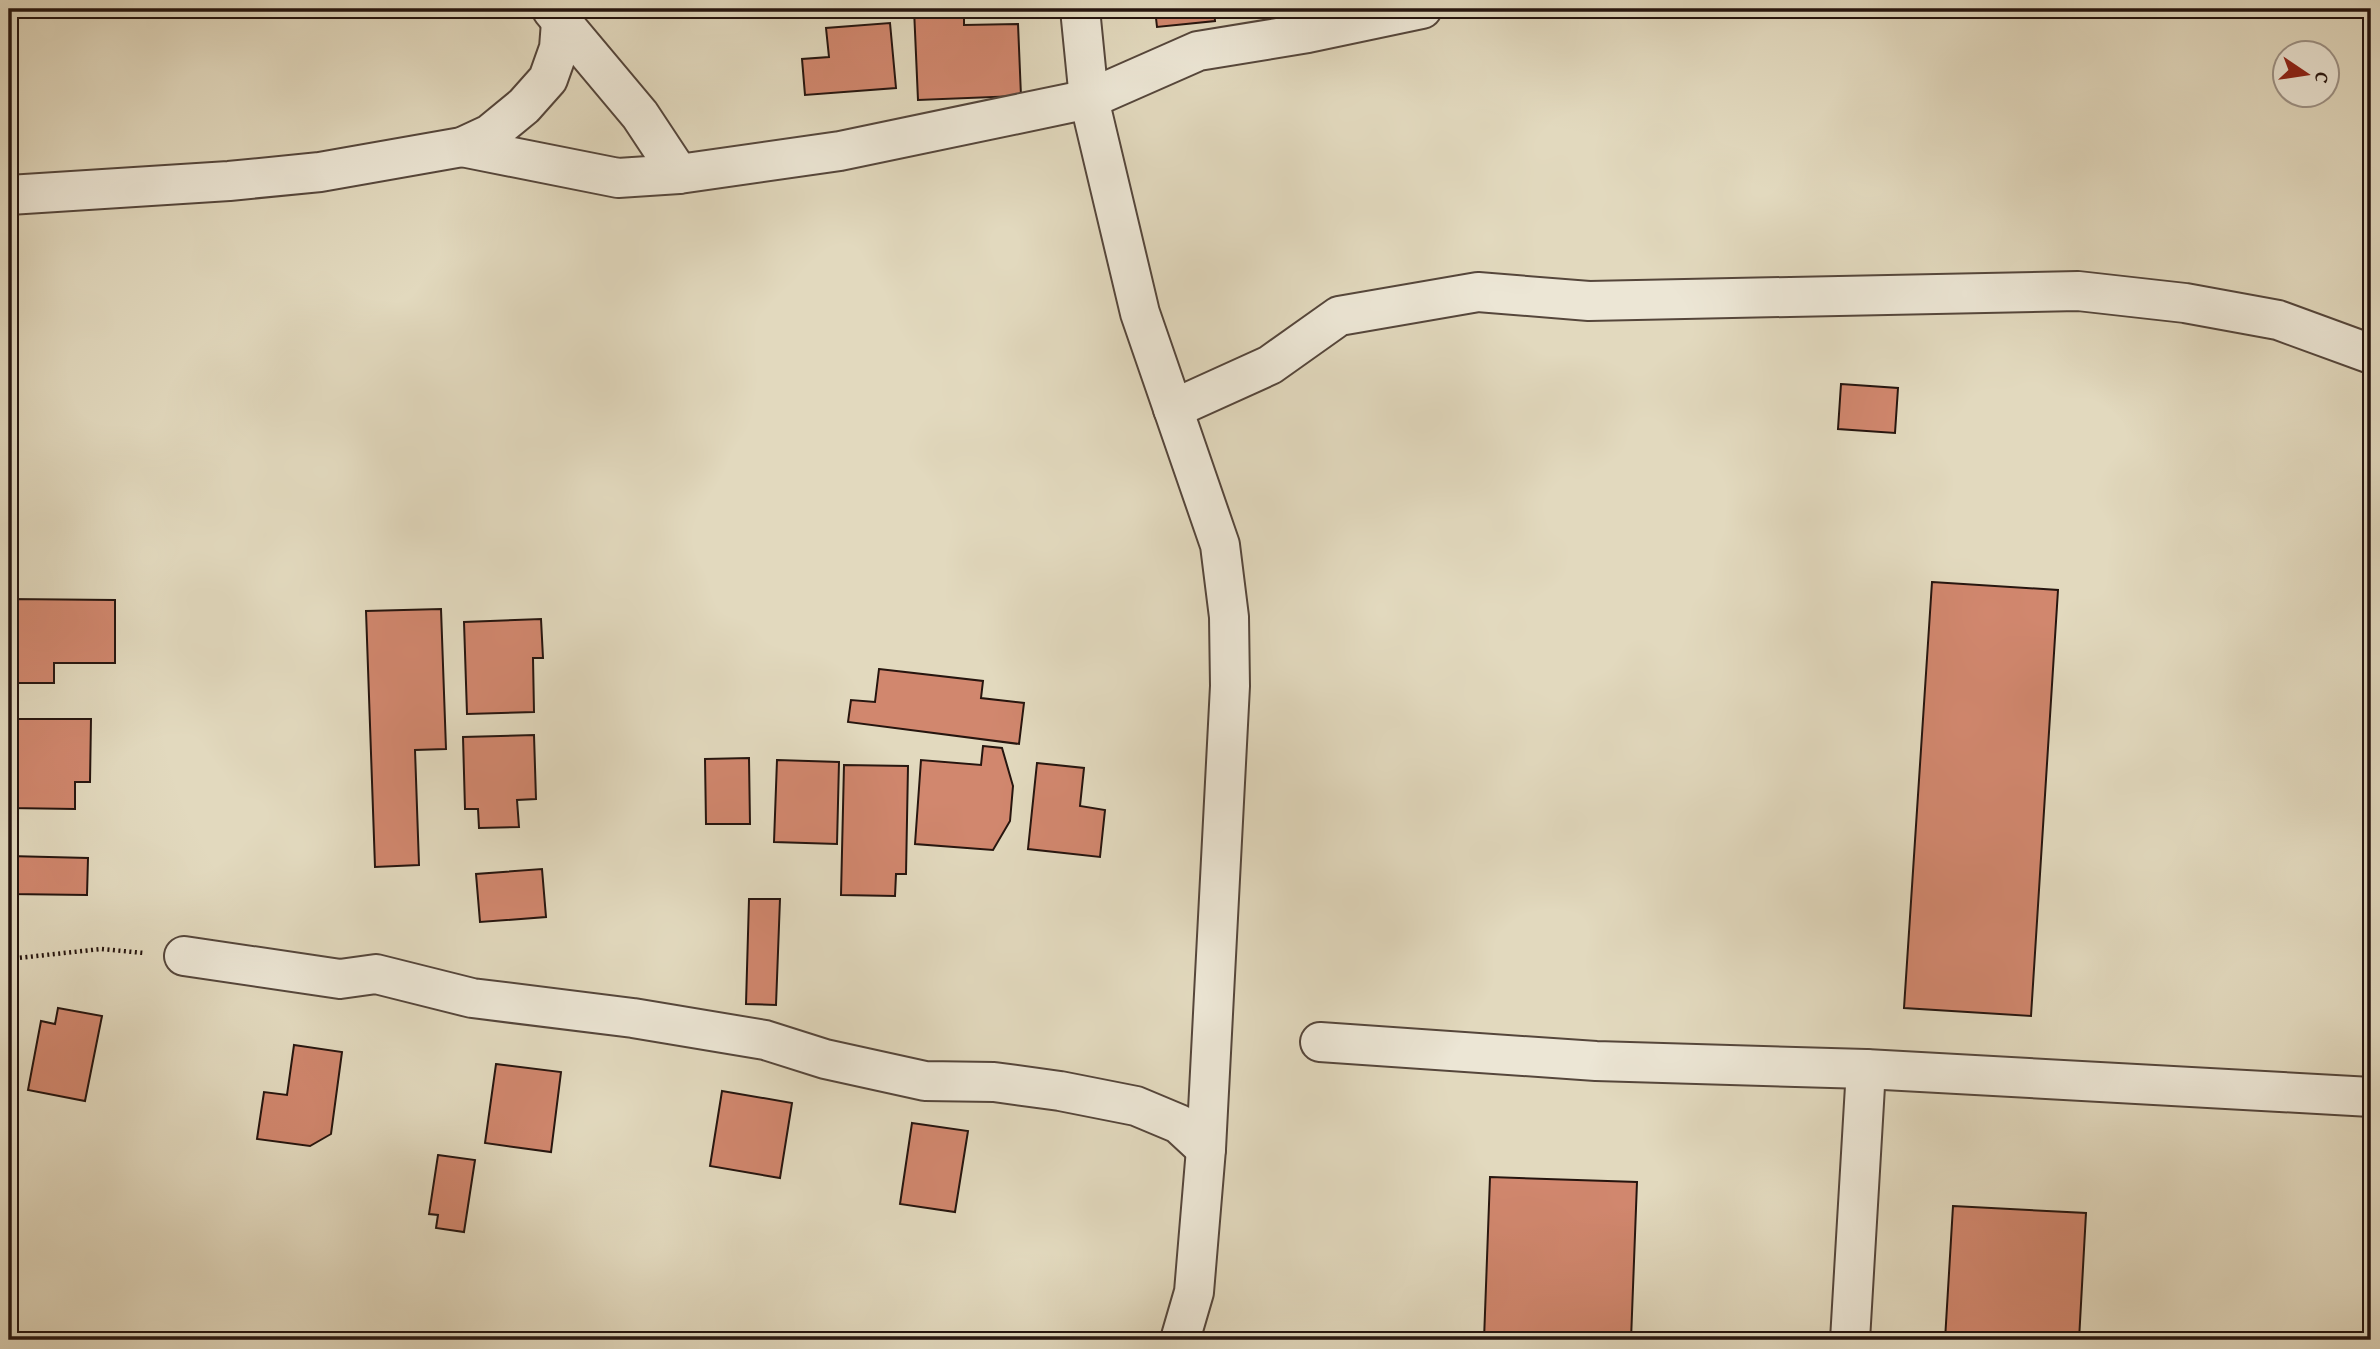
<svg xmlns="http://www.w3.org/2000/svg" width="2380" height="1349" font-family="'Gentium Book Plus',serif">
<rect width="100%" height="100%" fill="#e2d9be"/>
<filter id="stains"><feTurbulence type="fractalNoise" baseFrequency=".00286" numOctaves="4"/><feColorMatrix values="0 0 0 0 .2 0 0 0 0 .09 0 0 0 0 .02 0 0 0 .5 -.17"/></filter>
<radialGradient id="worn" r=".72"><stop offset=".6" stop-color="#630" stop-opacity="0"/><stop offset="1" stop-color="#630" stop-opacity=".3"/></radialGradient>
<g fill="#d1876e" stroke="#26150f" stroke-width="2">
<path d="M914,9h50v16l54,-1 3,72 -103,4z"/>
<path d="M1155,9h59l1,12 -58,6z"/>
<path d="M890,23l6,65 -91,7 -3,-36 27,-2 -3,-29z"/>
<path d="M1841,384l57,4 -3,45 -57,-4z"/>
<path d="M1932,582l126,8 -27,426 -127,-8z"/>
<path d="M9,599l106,1v63h-61v20h-45z"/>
<path d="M441,609l5,140 -31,1 4,115 -44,2 -9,-256z"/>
<path d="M541,619l2,39h-10l1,54 -67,2 -3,-92z"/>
<path d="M879,669l104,12 -2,17 43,5 -5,41 -171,-22 3,-22 24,2z"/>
<path d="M9,719h82l-1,63h-15v27l-66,-1z"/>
<path d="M534,735l2,64 -19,1 2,27 -40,1 -1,-19h-13l-2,-72z"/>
<path d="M983,746l19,2 11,38 -3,35 -17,29 -78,-6 6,-84 60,5z"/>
<path d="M749,758l1,66h-44l-1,-65z"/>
<path d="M777,760l62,2 -2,82 -63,-2z"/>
<path d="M1037,763l47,5 -4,38 25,4 -5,47 -72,-8z"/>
<path d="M844,765l64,1 -2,108h-10l-1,22 -54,-1z"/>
<path d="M9,856l79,2 -1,37 -78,-1z"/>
<path d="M542,869l4,48 -66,5 -4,-48z"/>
<path d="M749,899h31l-4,106 -30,-1z"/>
<path d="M58,1008l44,8 -17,85 -57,-11 13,-69 14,3z"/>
<path d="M294,1045l48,7 -11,82 -21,12 -53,-7 7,-47 23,3z"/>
<path d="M496,1064l65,8 -10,80 -66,-9z"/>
<path d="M722,1091l70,12 -12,75 -70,-12z"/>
<path d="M912,1123l56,8 -13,81 -55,-8z"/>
<path d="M438,1155l37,5 -11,72 -28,-4 2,-13 -9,-1z"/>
<path d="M1490,1177l147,5 -6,158h-147z"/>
<path d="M1953,1206l133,7 -7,127h-134z"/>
</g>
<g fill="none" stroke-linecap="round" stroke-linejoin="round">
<defs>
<g id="minor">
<path d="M1080,9l9,90 51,214 80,232 9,72 1,69 -24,463 -12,143 -14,48"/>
<path d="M552,10l88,105 39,59"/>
<path d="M462,147l156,31 61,-4 161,-23 249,-52 109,-48 110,-18 114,-24"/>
<path d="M9,195l220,-14 91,-9 142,-25 28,-13 34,-28 24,-27 11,-31 2,-26"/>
<path d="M1173,409l97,-44 69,-49 139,-24 111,9 489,-10 107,12 93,17 93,34"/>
<path d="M184,956l156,23 36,-5 96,24 161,20 132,22 60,19 100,22 69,1 66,9 76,15 43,18 27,25"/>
<path d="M1320,1042l276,19 270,8 505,28"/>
<path d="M1850,1340l16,-271"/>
</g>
</defs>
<use href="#minor" stroke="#55463b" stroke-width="42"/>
<path stroke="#26150f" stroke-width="4.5" stroke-dasharray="2 3.5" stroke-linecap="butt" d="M9,959l92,-10 43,4"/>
<use href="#minor" stroke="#ece6d5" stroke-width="38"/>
</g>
<rect width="2380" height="1349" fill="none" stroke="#e2d9be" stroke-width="35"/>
<rect x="10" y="10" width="2359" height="1328" fill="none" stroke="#26150f" stroke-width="3.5"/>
<rect x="18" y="18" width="2345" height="1314" fill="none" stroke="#26150f" stroke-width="2"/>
<g transform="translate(2306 74) rotate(103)"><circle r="33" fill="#ece6d5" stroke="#9d9286" stroke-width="2"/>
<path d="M0-5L12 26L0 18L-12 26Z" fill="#8f2418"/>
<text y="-10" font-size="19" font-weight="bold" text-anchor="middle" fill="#26150f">С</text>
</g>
<rect width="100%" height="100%" filter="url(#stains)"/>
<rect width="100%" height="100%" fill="url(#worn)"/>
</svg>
